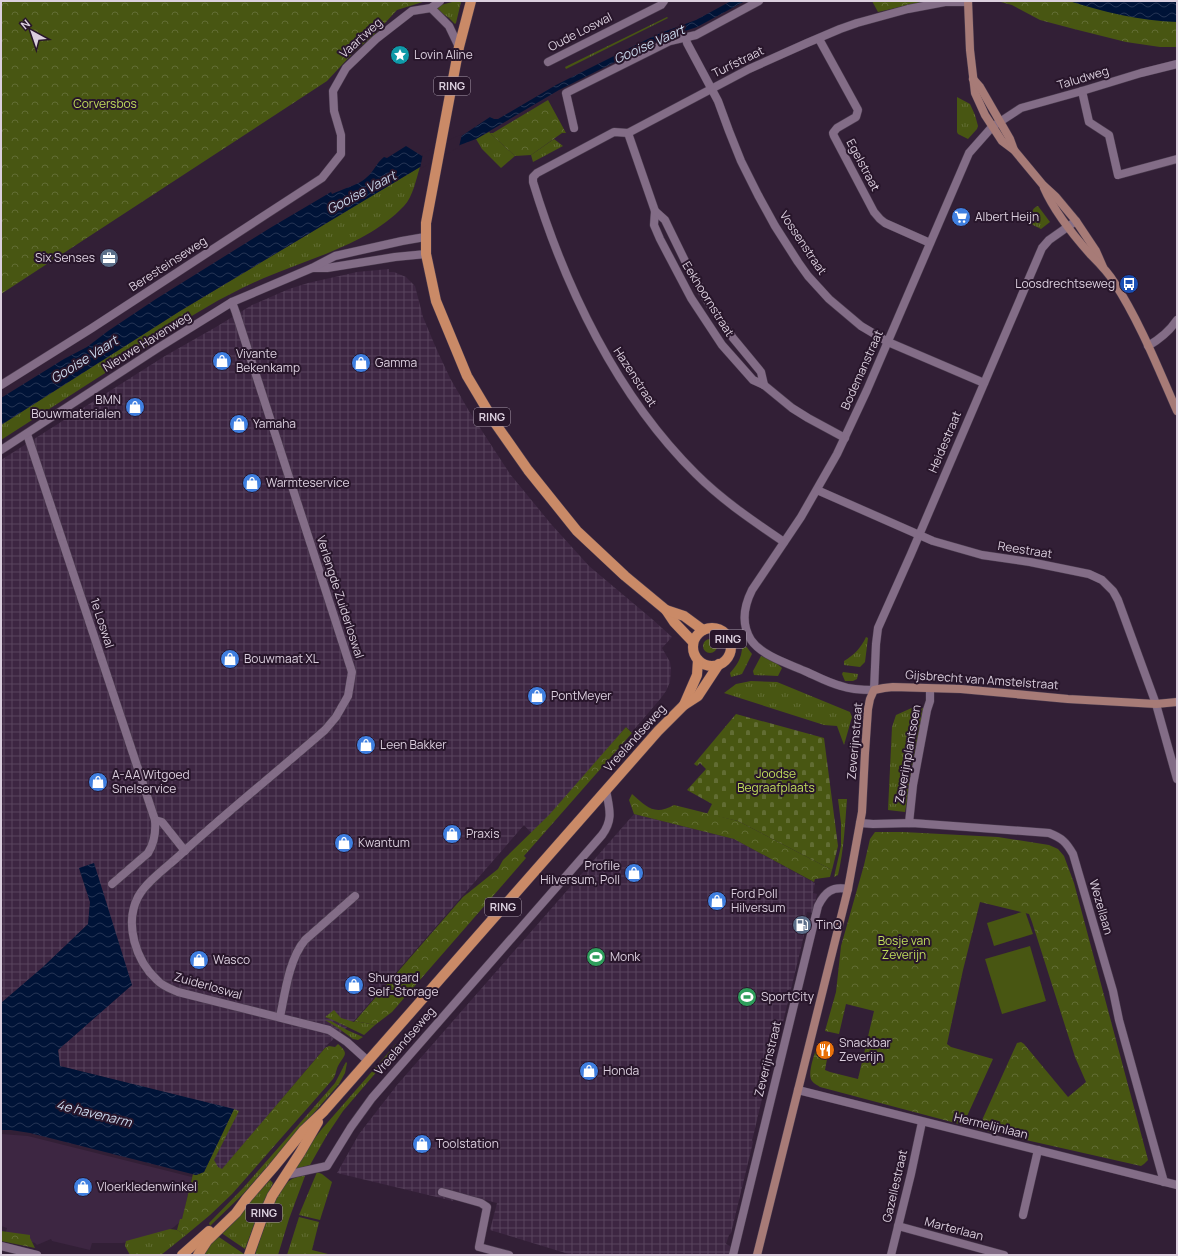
<svg xmlns="http://www.w3.org/2000/svg" width="1178" height="1256" font-family="Manrope,sans-serif">
<defs>
<pattern id="industrial-grid" width="8" height="8" patternUnits="userSpaceOnUse"><rect width="8" height="8" fill="#3d2642"/><path d="M0 4h8M4 0v8" fill="none" stroke="#58445d"/></pattern>
<pattern id="grass-tufts" width="24" height="20" patternUnits="userSpaceOnUse"><rect width="24" height="20" fill="#485612"/><path d="M3 7l-1-3M5 7V3M7 7l1-3M15 17l-1-3M17 17v-4M19 17l1-3" fill="none" stroke="#626d34"/></pattern>
<pattern id="forest-crowns" width="20" height="18" patternUnits="userSpaceOnUse"><rect width="20" height="18" fill="#485612"/><path d="M2 6a3 3 0 1 1 6 0M12 15a3 3 0 1 1 6 0" fill="none" stroke="#626d34"/></pattern>
<pattern id="cemetery-stones" width="16" height="16" patternUnits="userSpaceOnUse"><rect width="16" height="16" fill="#485612"/><path d="M2 7V4a2 2 0 0 1 4 0v3zM10 15v-3a2 2 0 0 1 4 0v3z" fill="#626d34"/></pattern>
<pattern id="water-waves" width="16" height="10" patternUnits="userSpaceOnUse"><rect width="16" height="10" fill="#001337"/><path d="M0 5q4-4 8 0t8 0" fill="none" stroke="#253454"/></pattern>
</defs>
<rect width="100%" height="100%" fill="#321f36"/>
<path fill="#3d2642" d="M1,1134l27,2 164,41 -10,43 -8,7 -15,9 -21,5 -16,2h-30l-2,7 -38,-9 -1,-2 -14,6 -2,-2 -30,-8 2,-7 -6,-2z"/>
<g fill="url(#industrial-grid)">
<path d="M389,269v3h5l12,5 9,9 8,31 13,31 14,30 19,33 41,63 41,50 38,42 63,53 20,18 -10,11 8,14 1,7 -1,13 -4,9 -5,7 -29,34 -6,-5 -92,109 -10,-11 -170,196 -26,23 -114,135 -9,-3 31,-66 -176,-44 -2,-16 74,-65 -53,-116 11,33 -2,22 -45,43 -42,36v-543l164,-104 51,-29 36,-22 37,-16 19,-6 49,-11z"/>
<path d="M634,814l100,25 81,44 -2,10 4,1 -4,19 -6,-1 -2,8 2,1 -6,27 -26,107 -3,1 -19,81 -1,3 1,2 -22,91 -2,2 -3,9 6,3 -2,8h-158l-82,-25 7,-27 -42,-11 -2,9 -116,-28 22,-39 38,-49z"/>
</g>
<g fill="url(#grass-tufts)">
<path d="M456,1h4l1,1 -5,21 -1,1 -6,-6 -13,-9 1,-3z"/>
<path d="M667,17l1,1 -102,51 -1,-2z"/>
<path d="M957,97l13,7 5,11 3,11 -1,3 -9,10 -10,-5 -1,-2z"/>
<path d="M489,132l26,24 -14,12 -19,-19 -6,-10z"/>
<path d="M554,139l9,7 -30,16 -2,-7z"/>
<path d="M420,167c-4,12 -7,30 -16,39 -36,38 -93,52 -140,72 -37,16 -73,37 -106,61l-157,101v-15l179,-114z"/>
<path d="M1038,206l12,16 -9,7 -10,-5c-2,-6 0,-16 7,-18z"/>
<path d="M866,637l2,1 -3,24 -5,5 -16,-2v-4c10,-6 17,-13 22,-24z"/>
<circle cx="710" cy="646" r="7"/>
<path d="M742,641l10,13 -10,20 -11,3 -1,-4c9,-10 13,-18 12,-32z"/>
<path d="M761,656l14,6 7,6 -4,8 -24,-1 -1,-4z"/>
<path d="M843,672l15,2 -1,5 -4,2h-8l-3,-7z"/>
<path d="M751,681l26,1 73,30 2,5 -8,28 -7,-19 -13,-1 -100,-32 12,-9z"/>
<path d="M916,706l7,2v4l-18,100 -17,-2 4,-83 4,-12z"/>
<path d="M838,799h9c-2,25 -3,51 -9,76l-4,2 7,-31v-23z"/>
<path d="M334,1010l7,8 13,4 1,-1 20,4 -11,10 -31,-15 -8,-3z"/>
<path d="M325,1020l6,1 16,9 16,7 -5,3 -5,-1 -15,-11z"/>
<path d="M396,1044l1,4 -54,63 -16,24 -17,30 -15,4 13,-22 13,-17z"/>
<path d="M346,1062l1,1 -2,10 -6,11 -95,109 -34,33 -1,-3 35,-36 91,-104z"/>
<path d="M317,1172l5,2 10,8 -12,38 -21,-5z"/>
<path d="M304,1175l1,1 -16,43 -11,36h-23c6,-18 19,-59 32,-72 4,-5 11,-6 17,-8z"/>
<path d="M270,1180l3,3 -17,36 -11,30 -25,-17z"/>
<path d="M299,1217l20,5 -7,28 20,5h-45z"/>
<path d="M170,1229l7,1 9,5 -25,20h-31l-5,-9 1,-5z"/>
<path d="M216,1235l28,19 -1,1h-41z"/>
</g>
<g fill="url(#forest-crowns)">
<path d="M1,1h425l-29,9 -23,25 -21,18 -26,28 -326,213z"/>
<path d="M872,1h54l-48,11z"/>
<path d="M997,1h180v46h-17l-34,-5 -52,-13 -34,-9 -28,-15z"/>
<path d="M548,100l18,33h-4l-31,22 -16,1 -25,-23h3z"/>
<path d="M626,727l6,6 -108,123 2,2 -134,154 -17,13 -20,-4 108,-124 35,-28 5,-9 46,-45z"/>
<path d="M632,794c15,13 22,22 42,11l64,16 94,49 -2,7 -15,2 -1,3 -80,-43 -100,-25 -5,-14z"/>
<path d="M875,832h28l95,5 51,8 9,4 6,7 10,27 73,273 1,4 -4,4 -3,2 -163,-37 39,-86 4,-1 3,2 44,53 18,-15 -11,-25 -43,-135 -3,-8 -49,-12 -17,68 -16,74 4,3 42,12 -30,66 -143,-38c-2,-2 -6,-3 -8,-6 -5,-6 2,-25 4,-32l6,-1 -2,10 7,1 -2,11 5,2 28,7 16,-68 -28,-7 -7,30 -14,-3 11,-39 5,-46 23,-81 6,-26z"/>
<path d="M338,1044c12,10 6,11 0,22 -2,4 -2,9 -5,13l-101,115 -22,21 -24,20 -9,-5 3,-11h2l11,-45 3,1 8,-3 30,-63 5,2 -25,49 4,7 4,2 103,-121 4,-2 6,1z"/>
<path d="M1,1231l29,4v3l5,10 -34,-7z"/>
</g>
<path fill="url(#cemetery-stones)" d="M736,714l88,24 14,108 -6,24 -94,-49 -31,-7 5,-10 -25,-14 19,-21 -6,-6 -3,3 -3,-2z"/>
<g fill="#485612">
<path d="M1025,911l8,23 -39,12 -7,-23z"/>
<path d="M1030,946l16,55 -44,13 -17,-55z"/>
</g>
<g fill="url(#water-waves)">
<path d="M731,1h14l-48,26 -36,12 -102,51 -83,49 -16,6 -40,22 -240,144 -179,114v-27l63,-39 23,-12 21,-16 48,-32 114,-71 61,-36 1,2c10,-5 27,-9 34,-16 8,-6 10,-15 18,-21l3,1 19,-12 16,10 41,-21 27,-18 4,2h4l58,-34 102,-51 38,-14z"/>
<path d="M1069,1h108v21c-37,-1 -73,-10 -108,-21z"/>
<path d="M94,863l38,122 -74,65 2,16 174,43 -30,63 -8,3 -166,-42 -19,-3h-10v-127l42,-36 45,-43 2,-22 -11,-34z"/>
</g>
<path fill="#321f36" d="M462,134l-3,13 -39,22 3,-16z"/>
<g fill="none" stroke-linecap="round" stroke-linejoin="round">
<defs>
<g id="street">
<path d="M431,8l18,18 10,21"/>
<path d="M686,38l1,5 31,58 11,30 12,30 17,34 17,31 23,36 10,14 21,23 32,27 27,16 96,41"/>
<path d="M819,39l39,71 -2,7 -19,11 -4,5 1,3 40,76 6,7 5,4 45,20"/>
<path d="M548,62l113,-57 3,-4"/>
<path d="M1082,91l7,31 20,13 9,40 59,-16"/>
<path d="M574,128l-8,-35 104,-52 26,-6 63,-34"/>
<path d="M628,133l27,78 -1,14 6,14 31,59 31,47 31,35 11,5 28,23 16,10 37,20"/>
<path d="M655,211l10,9 21,43 22,39 25,36 28,34 3,13"/>
<path d="M1076,221l-27,19 -7,8 -131,306 -33,74 -2,16 -2,46c-11,0 -22,0 -33,-4 -12,-3 -23,-9 -34,-14 -18,-8 -45,-16 -56,-32 -10,-16 -7,-34 1,-50l49,-73 36,-63 30,-64 102,-237 23,-26 29,-19 61,-17 59,-18 36,-9"/>
<path d="M313,268h14l68,-11 31,-3"/>
<path d="M232,302l4,11 116,359 -4,24 -12,21 -11,13c-48,42 -98,82 -145,125 -13,12 -34,27 -42,42 -14,27 -2,64 19,83 5,6 14,9 21,12l151,38 18,12 21,19"/>
<path d="M1148,346c12,-7 21,-14 29,-26"/>
<path d="M1,385l91,-57 230,-150 19,-24v-19l-7,-24 -1,-20 13,-23 30,-29 36,-28 19,-3 9,-7"/>
<path d="M27,434l128,386c1,12 0,22 -7,33l-36,31"/>
<path d="M1,450l157,-102 74,-46 80,-34 23,-12 67,-15 23,-4"/>
<path d="M817,490l116,51 49,14 48,7 59,12 13,6 11,11 5,9 38,104 21,75"/>
<path d="M784,542c-31,-21 -62,-42 -88,-68 -79,-78 -131,-187 -163,-292v-5l4,-4 77,-41 14,1 121,-64 58,-26 33,-14 17,-6 51,-14 37,-7h23"/>
<path d="M155,820l7,2 23,29"/>
<path d="M860,823l13,1 39,-1 137,10c13,5 17,9 24,21l40,137 6,29 45,162"/>
<path d="M909,823l4,-38 14,-75 3,-9v-12"/>
<path d="M280,1017c5,-24 9,-58 25,-77l50,-44"/>
<path d="M798,1090l379,95"/>
<path d="M286,1175l41,-9 24,-39 21,-29 230,-263c12,-16 7,-27 4,-45"/>
<path d="M442,1192l39,11 6,4 -8,40 30,8"/>
<path d="M1023,1215l15,-65"/>
<path d="M898,1226l106,29"/>
<path d="M1,1246l36,9"/>
<path d="M733,1255l85,-349c7,-14 14,-20 30,-17"/>
<path d="M891,1255l20,-81 11,-52"/>
</g>
<g id="secondary">
<path d="M968,1l2,49 5,43 10,22 17,26 12,9 29,35 13,12 20,24 20,30 7,16"/>
<path d="M973,79l7,8 30,52 4,11"/>
<path d="M1044,188c11,25 29,47 47,67 9,9 17,17 23,27 26,40 44,86 63,129"/>
<path d="M757,1255l91,-366 14,-77 3,-59 3,-44 2,-10 4,-9 10,-2 9,-1 68,2 107,10 88,5 21,-2"/>
</g>
<g id="primary">
<path d="M471,1l-12,46 -33,176v31l10,47 31,75 28,47 33,47 49,61 48,45 41,34 8,12 19,20"/>
<path d="M666,610l18,6 19,14"/>
<circle cx="712" cy="647" r="19"/>
<path d="M684,705l13,-30 1,-15"/>
<path d="M182,1255l27,-24"/>
<path d="M198,1255l9,-14 29,-28 11,-15 26,-30 31,-38 20,-19 44,-50 290,-330 26,-26 14,-9 21,-32"/>
<path d="M249,1255l12,-34 11,-25 28,-43 18,-31"/>
</g>
</defs>
<use href="#street" stroke="#4b3c4f" stroke-width="9"/>
<use href="#secondary" stroke="#4b3c4f" stroke-width="9"/>
<use href="#primary" stroke="#4b3c4f" stroke-width="11"/>
<use href="#street" stroke="#836d87" stroke-width="8"/>
<use href="#secondary" stroke="#a77b77" stroke-width="8"/>
<use href="#primary" stroke="#ca8a67" stroke-width="10"/>
</g>
<defs>
<symbol id="sight-disc" viewBox="-11 -11 22 22"><circle r="9.5" fill="#0f9aa8" stroke="#28162b"/><path d="M0-6L1.8-2.2L6-1.7L2.9 1.2L3.7 5.4L0 3.3L-3.7 5.4L-2.9 1.2L-6-1.7L-1.8-2.2Z" fill="#fff"/></symbol>
<symbol id="supermarket-disc" viewBox="-11 -11 22 22"><circle r="9.5" fill="#3f7fe0" stroke="#28162b"/><path d="M-6-5.5h2.5l.6 2H6L4.5 2H-2.5L-4.4-4H-6ZM-1.5 3.2a1.3 1.3 0 1 0 .1 0ZM3 3.2a1.3 1.3 0 1 0 .1 0Z" fill="#fff"/></symbol>
<symbol id="office-disc" viewBox="-11 -11 22 22"><circle r="9.5" fill="#5c6f8a" stroke="#28162b"/><path d="M-6-3h4V-5.5h4V-3h4V5H-6ZM-1-4.5V-3h2v-1.5ZM-6 0V1H6V0Z" fill="#fff"/></symbol>
<symbol id="bus-disc" viewBox="-11 -11 22 22"><circle r="9.5" fill="#1a4fb4" stroke="#28162b"/><path d="M-5-6H5V4H4V6H2V4H-2V6H-4V4H-5ZM-3.5-4V0h7V-4ZM-3.5 1.2v1.5H-2V1.2ZM2 1.2v1.5H3.5V1.2Z" fill="#fff"/></symbol>
<symbol id="shop-disc" viewBox="-11 -11 22 22"><circle r="9.5" fill="#3f7fe0" stroke="#28162b"/><path d="M-5-2.5h2.3a2.7 3.5 0 0 1 5.4 0H5L5.5 6h-11ZM-1.5-2.5h3a1.5 2.3 0 0 0-3 0Z" fill="#fff"/></symbol>
<symbol id="fuel-disc" viewBox="-11 -11 22 22"><circle r="9.5" fill="#5c6f8a" stroke="#28162b"/><path d="M-5.5-6h7V0h2V4h1.3V-2.5L3-4.5l.8-.8L6-3V5H2.5V1h-1V6h-7ZM-4.2-4.7v3.2H.2V-4.7Z" fill="#fff"/></symbol>
<symbol id="stadium-disc" viewBox="-11 -11 22 22"><circle r="9.5" fill="#2e9e5b" stroke="#28162b"/><path d="M0-5a6.5 5 0 1 0 0 10a6.5 5 0 1 0 0-10ZM-3.5-1.8h7v3.6h-7Z" fill="#fff"/></symbol>
<symbol id="restaurant-disc" viewBox="-11 -11 22 22"><circle r="9.5" fill="#e8710a" stroke="#28162b"/><path d="M-5-6h1v4h1v-4h1v4h1v-4h1v5L-1.5 .5V6h-2V.5L-5-1ZM5-6V6H3V1.5H1.5Q1.5-4 5-6Z" fill="#fff"/></symbol>
</defs>
<g fill-rule="evenodd">
<use href="#sight-disc" x="389" y="44" width="22" height="22"/>
<use href="#supermarket-disc" x="950" y="206" width="22" height="22"/>
<use href="#office-disc" x="98" y="247" width="22" height="22"/>
<use href="#bus-disc" x="1118" y="273" width="22" height="22"/>
<use href="#shop-disc" x="211" y="350" width="22" height="22"/>
<use href="#shop-disc" x="350" y="352" width="22" height="22"/>
<use href="#shop-disc" x="124" y="396" width="22" height="22"/>
<use href="#shop-disc" x="228" y="413" width="22" height="22"/>
<use href="#shop-disc" x="241" y="472" width="22" height="22"/>
<use href="#shop-disc" x="219" y="648" width="22" height="22"/>
<use href="#shop-disc" x="526" y="685" width="22" height="22"/>
<use href="#shop-disc" x="355" y="734" width="22" height="22"/>
<use href="#shop-disc" x="87" y="771" width="22" height="22"/>
<use href="#shop-disc" x="441" y="823" width="22" height="22"/>
<use href="#shop-disc" x="333" y="832" width="22" height="22"/>
<use href="#shop-disc" x="623" y="862" width="22" height="22"/>
<use href="#shop-disc" x="706" y="890" width="22" height="22"/>
<use href="#fuel-disc" x="791" y="914" width="22" height="22"/>
<use href="#stadium-disc" x="585" y="946" width="22" height="22"/>
<use href="#shop-disc" x="188" y="949" width="22" height="22"/>
<use href="#shop-disc" x="343" y="974" width="22" height="22"/>
<use href="#stadium-disc" x="736" y="986" width="22" height="22"/>
<use href="#restaurant-disc" x="814" y="1039" width="22" height="22"/>
<use href="#shop-disc" x="578" y="1060" width="22" height="22"/>
<use href="#shop-disc" x="411" y="1133" width="22" height="22"/>
<use href="#shop-disc" x="72" y="1176" width="22" height="22"/>
</g>
<g text-anchor="middle" stroke-width="4" stroke-linejoin="round" paint-order="stroke">
<g fill="#28162b" stroke="#a598a8" stroke-width="1">
<rect x="434" y="77" width="36" height="18" rx="3"/>
<rect x="474" y="408" width="36" height="18" rx="3"/>
<rect x="710" y="630" width="36" height="18" rx="3"/>
<rect x="485" y="898" width="36" height="18" rx="3"/>
<rect x="246" y="1204" width="36" height="18" rx="3"/>
</g>
<g font-size="11" font-weight="bold" fill="#dbcfde">
<text x="452" y="90">RING</text>
<text x="492" y="421">RING</text>
<text x="728" y="643">RING</text>
<text x="503" y="911">RING</text>
<text x="264" y="1217">RING</text>
</g>
<g font-size="12" fill="#dbcfde" stroke="#28162b">
<text transform="translate(580 32) rotate(-27)" y="4">Oude Loswal</text>
<text transform="translate(361 38) rotate(-42)" y="4">Vaartweg</text>
<text transform="translate(738 62) rotate(-26)" y="4">Turfstraat</text>
<text transform="translate(1083 78) rotate(-17)" y="4">Taludweg</text>
<text transform="translate(863 165) rotate(62)" y="4">Egelstraat</text>
<text transform="translate(803 243) rotate(56)" y="4">Vossenstraat</text>
<text transform="translate(168 264) rotate(-33)" y="4">Beresteinseweg</text>
<text transform="translate(708 299) rotate(58)" y="4">Eekhoornstraat</text>
<text transform="translate(147 342) rotate(-32)" y="4">Nieuwe Havenweg</text>
<text transform="translate(862 370) rotate(-66)" y="4">Bodemanstraat</text>
<text transform="translate(635 377) rotate(57)" y="4">Hazenstraat</text>
<text transform="translate(945 442) rotate(-67)" y="4">Heidestraat</text>
<text transform="translate(1025 550) rotate(9)" y="4">Reestraat</text>
<text transform="translate(340 597) rotate(72)" y="4">Verlengde Zuiderloswal</text>
<text transform="translate(102 623) rotate(72)" y="4">1e Loswal</text>
<text transform="translate(982 680) rotate(4)" y="4">Gijsbrecht van Amstelstraat</text>
<text transform="translate(635 738) rotate(-48)" y="4">Vreelandseweg</text>
<text transform="translate(855 741) rotate(-85)" y="4">Zeverijnstraat</text>
<text transform="translate(908 754) rotate(-80)" y="4">Zeverijnplantsoen</text>
<text transform="translate(1101 907) rotate(74)" y="4">Wezellaan</text>
<text transform="translate(208 986) rotate(16)" y="4">Zuiderloswal</text>
<text transform="translate(405 1041) rotate(-49)" y="4">Vreelandseweg</text>
<text transform="translate(768 1059) rotate(-76)" y="4">Zeverijnstraat</text>
<text transform="translate(991 1126) rotate(14)" y="4">Hermelijnlaan</text>
<text transform="translate(895 1186) rotate(-77)" y="4">Gazellestraat</text>
<text transform="translate(954 1229) rotate(15)" y="4">Marterlaan</text>
</g>
<g font-size="12" fill="#dbcfde" stroke="#28162b" text-anchor="start">
<text x="414" y="59">Lovin Aline</text>
<text x="975" y="221">Albert Heijn</text>
<text x="95" y="262" text-anchor="end">Six Senses</text>
<text x="1115" y="288" text-anchor="end">Loosdrechtseweg</text>
<text x="236" y="358">Vivante<tspan x="236" dy="14">Bekenkamp</tspan></text>
<text x="375" y="367">Gamma</text>
<text x="121" y="404" text-anchor="end">BMN<tspan x="121" dy="14">Bouwmaterialen</tspan></text>
<text x="253" y="428">Yamaha</text>
<text x="266" y="487">Warmteservice</text>
<text x="244" y="663">Bouwmaat XL</text>
<text x="551" y="700">PontMeyer</text>
<text x="380" y="749">Leen Bakker</text>
<text x="112" y="779">A-AA Witgoed<tspan x="112" dy="14">Snelservice</tspan></text>
<text x="466" y="838">Praxis</text>
<text x="358" y="847">Kwantum</text>
<text x="620" y="870" text-anchor="end">Profile<tspan x="620" dy="14">Hilversum, Poll</tspan></text>
<text x="731" y="898">Ford Poll<tspan x="731" dy="14">Hilversum</tspan></text>
<text x="816" y="929">TinQ</text>
<text x="610" y="961">Monk</text>
<text x="213" y="964">Wasco</text>
<text x="368" y="982">Shurgard<tspan x="368" dy="14">Self-Storage</tspan></text>
<text x="761" y="1001">SportCity</text>
<text x="839" y="1047">Snackbar<tspan x="839" dy="14">Zeverijn</tspan></text>
<text x="603" y="1075">Honda</text>
<text x="436" y="1148">Toolstation</text>
<text x="97" y="1191">Vloerkledenwinkel</text>
</g>
<g font-size="12" fill="#bfdc5b" stroke="#28162b">
<text x="105" y="108">Corversbos</text>
<text x="776" y="778">Joodse<tspan x="776" dy="14">Begraafplaats</tspan></text>
<text x="904" y="945">Bosje van<tspan x="904" dy="14">Zeverijn</tspan></text>
</g>
<g font-size="13" font-style="italic" fill="#cad8ec" stroke="#28162b">
<text transform="translate(649 44) rotate(-24)" y="5">Gooise Vaart</text>
<text transform="translate(361 192) rotate(-28)" y="5">Gooise Vaart</text>
<text transform="translate(84 359) rotate(-32)" y="5">Gooise Vaart</text>
<text transform="translate(94 1113) rotate(14)" y="5">4e havenarm</text>
</g>
</g>
<rect width="1178" height="1256" fill="none" stroke="#dbcfde" stroke-width="4"/>
<g transform="translate(32 32) rotate(320)" stroke="#28162b" stroke-width="3" paint-order="stroke">
<path d="M0-3L7 15L0 10L-7 15Z" fill="#dbcfde"/>
<text y="-6" font-size="11" font-weight="bold" text-anchor="middle" fill="#dbcfde">N</text>
</g>
</svg>
